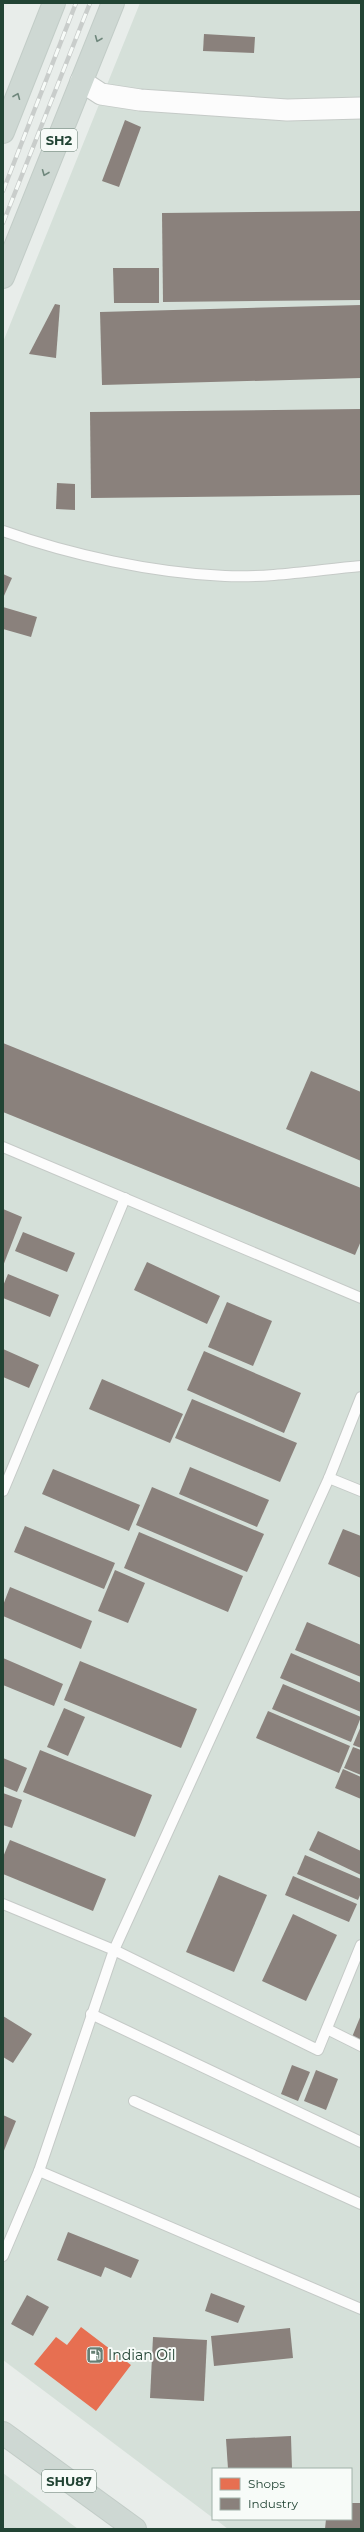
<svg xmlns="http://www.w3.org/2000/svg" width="364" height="2532" font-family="Montserrat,sans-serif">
<rect width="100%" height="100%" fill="#e8edea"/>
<g fill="#d5e0d9">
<path d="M140,3h221v2526h-133l-13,-10h136v-50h-138v49l-210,-158v-2018z"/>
<path d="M3,2473l75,56h-75z"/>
</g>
<path fill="#e76f51" d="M81,2327l50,38 -35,46 -62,-47 22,-27 11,8z"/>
<g fill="#8a817c">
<path d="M204,34l51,3 -1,16 -51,-2z"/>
<path d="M125,120l16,7 -22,60 -17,-6z"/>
<path d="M361,211v89l-198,2 -1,-89z"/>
<path d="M113,268h46v35h-45z"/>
<path d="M55,304l5,1 -4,53 -27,-4z"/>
<path d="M361,305v73l-259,7 -2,-73z"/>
<path d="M361,409v86l-270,3 -1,-86z"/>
<path d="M57,483l18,1v26l-19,-1z"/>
<path d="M3,574l9,4 -9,20z"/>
<path d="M3,607l34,10 -6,20 -28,-8z"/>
<path d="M3,1043l358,145v53l-6,14 -352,-143z"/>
<path d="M311,1071l50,21v69l-75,-32z"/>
<path d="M3,1209l19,8 -19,49z"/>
<path d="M23,1232l52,21 -8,19 -52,-21z"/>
<path d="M147,1262l73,34 -13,28 -73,-34z"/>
<path d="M8,1274l51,21 -9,22 -47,-19v-12z"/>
<path d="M227,1302l45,19 -19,45 -45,-19z"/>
<path d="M3,1349l36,16 -10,23 -26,-11z"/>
<path d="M204,1351l97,42 -17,40 -97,-43z"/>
<path d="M102,1379l81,35 -13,29 -81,-34z"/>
<path d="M192,1399l105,44 -17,39 -105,-44z"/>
<path d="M190,1467l79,33 -12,27 -78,-33z"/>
<path d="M53,1469l87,36 -11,26 -87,-37z"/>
<path d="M152,1487l112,47 -17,38 -111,-47z"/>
<path d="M25,1526l90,37 -11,26 -90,-37z"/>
<path d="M343,1529l18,7v42l-33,-14z"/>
<path d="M139,1532l104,44 -15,36 -104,-44z"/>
<path d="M115,1570l30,13 -17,40 -30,-12z"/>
<path d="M10,1587l82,34 -11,28 -78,-33v-11z"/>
<path d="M307,1622l54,23v32l-66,-27z"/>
<path d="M291,1653l70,30v29l-81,-34z"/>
<path d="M3,1658l60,26 -9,22 -51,-21z"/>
<path d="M80,1661l117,48 -16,39 -117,-48z"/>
<path d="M283,1684l78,33 -10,25 -79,-33z"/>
<path d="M64,1708l21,9 -17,39 -21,-9z"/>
<path d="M268,1711l82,35 -11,27 -83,-35z"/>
<path d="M361,1726v22l-8,-3z"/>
<path d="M353,1747l8,3v25l-17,-7z"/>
<path d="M40,1750l112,45 -17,42 -112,-45z"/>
<path d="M3,1758l24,10 -10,24 -14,-6z"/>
<path d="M343,1769l18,8v22l-26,-11z"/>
<path d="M3,1793l19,7 -10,28 -9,-3z"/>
<path d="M318,1831l43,20v24l-52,-25z"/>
<path d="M10,1840l96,39 -13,32 -90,-37v-17z"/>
<path d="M305,1855l56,24v14l-3,7 -61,-26z"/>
<path d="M219,1875l48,20 -33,77 -48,-20z"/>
<path d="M293,1876l64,28 -8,18 -64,-27z"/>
<path d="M293,1914l44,21 -31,66 -44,-20z"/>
<path d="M361,2015v26l-9,-4z"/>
<path d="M3,2016l29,18 -19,29 -10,-6z"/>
<path d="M292,2065l18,7 -12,29 -17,-7z"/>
<path d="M316,2070l22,9 -12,31 -22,-9z"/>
<path d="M3,2115l13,6 -13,32z"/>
<path d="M68,2232l71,28 -8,18 -26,-11 -4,10 -44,-17z"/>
<path d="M211,2293l34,13 -7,17 -33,-12z"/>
<path d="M27,2295l22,12 -16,29 -22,-12z"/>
<path d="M290,2328l3,30 -79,8 -3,-30z"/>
<path d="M153,2337l54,3 -3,61 -54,-3z"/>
<path d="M291,2436l1,33h-64l-2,-30z"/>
<path d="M351,2503h10v26h-36l1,-10h25z"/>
</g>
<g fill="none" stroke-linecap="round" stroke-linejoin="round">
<defs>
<g id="lane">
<path d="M3,531c68,24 150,42 222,45 45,2 91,-6 136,-10"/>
<path d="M3,1147l358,151"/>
<path d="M329,1478l32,13"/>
<path d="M3,1491l122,-293"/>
<path d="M3,1904l111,46 204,100 43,-105"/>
<path d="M91,2014l270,128"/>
<path d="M327,2029l34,17"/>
<path d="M134,2101l227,103"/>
<path d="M39,2171l322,138"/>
<path d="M3,2256l36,-85 75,-221 215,-472 32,-81"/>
</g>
<path id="street" d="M81,81l20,13 39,6 147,10 74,-2"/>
<g id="primary">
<path d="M3,132l51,-129"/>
<path d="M3,277l110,-274"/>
<path d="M3,2433l132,96"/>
</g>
</defs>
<use href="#lane" stroke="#c5cac7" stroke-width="12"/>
<use href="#street" stroke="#c5cac7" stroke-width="23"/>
<use href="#primary" stroke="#c2ccc7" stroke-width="24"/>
<use href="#lane" stroke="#fcfcfc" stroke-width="10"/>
<use href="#street" stroke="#fcfcfc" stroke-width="21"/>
<use href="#primary" stroke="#ced8d3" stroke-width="22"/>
<defs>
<g id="rail">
<path d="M3,191l73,-188"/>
<path d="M3,223l87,-220"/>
</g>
</defs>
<use href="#rail" stroke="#c9cdcb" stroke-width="4.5"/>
<use href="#rail" stroke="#f7fbf8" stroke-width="3" stroke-dasharray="9" stroke-linecap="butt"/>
</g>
<defs><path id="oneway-chevron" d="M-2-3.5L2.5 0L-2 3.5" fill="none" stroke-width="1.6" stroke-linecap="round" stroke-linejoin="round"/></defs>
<g stroke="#6f877c">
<use href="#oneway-chevron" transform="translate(98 39) rotate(112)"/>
<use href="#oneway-chevron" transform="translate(17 96) rotate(-68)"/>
<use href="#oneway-chevron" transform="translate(45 173) rotate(112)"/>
</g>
<defs>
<symbol id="fuel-square" viewBox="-11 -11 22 22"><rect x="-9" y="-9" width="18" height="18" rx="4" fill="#677f74" stroke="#f7fbf8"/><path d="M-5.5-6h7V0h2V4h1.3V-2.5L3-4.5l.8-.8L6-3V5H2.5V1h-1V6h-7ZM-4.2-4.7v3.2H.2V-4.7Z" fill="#fff"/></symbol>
</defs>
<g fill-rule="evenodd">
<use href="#fuel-square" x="85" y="2345" width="20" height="20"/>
</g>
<g text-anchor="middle" stroke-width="4" stroke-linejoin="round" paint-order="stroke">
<g fill="#f7fbf8" stroke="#627b6f" stroke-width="1">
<rect x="41" y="129" width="36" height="22" rx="3"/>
<rect x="42" y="2470" width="54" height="22" rx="3"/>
</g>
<g font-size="13" font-weight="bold" fill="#224434">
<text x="59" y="145">SH2</text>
<text x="69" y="2486">SHU87</text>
</g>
<g font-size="14" fill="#224434" stroke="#f7fbf8" text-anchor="start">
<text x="108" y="2360">Indian Oil</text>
</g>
</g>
<rect width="364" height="2532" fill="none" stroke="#224434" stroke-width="8"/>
<rect x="212" y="2468" width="140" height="52" fill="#f7fbf8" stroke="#a2b2aa"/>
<rect x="220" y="2478" width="20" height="12" fill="#e76f51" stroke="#a2b2aa"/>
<text x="248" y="2488" font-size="12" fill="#224434">Shops</text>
<rect x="220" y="2498" width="20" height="12" fill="#8a817c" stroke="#a2b2aa"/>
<text x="248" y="2508" font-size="12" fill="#224434">Industry</text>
</svg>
